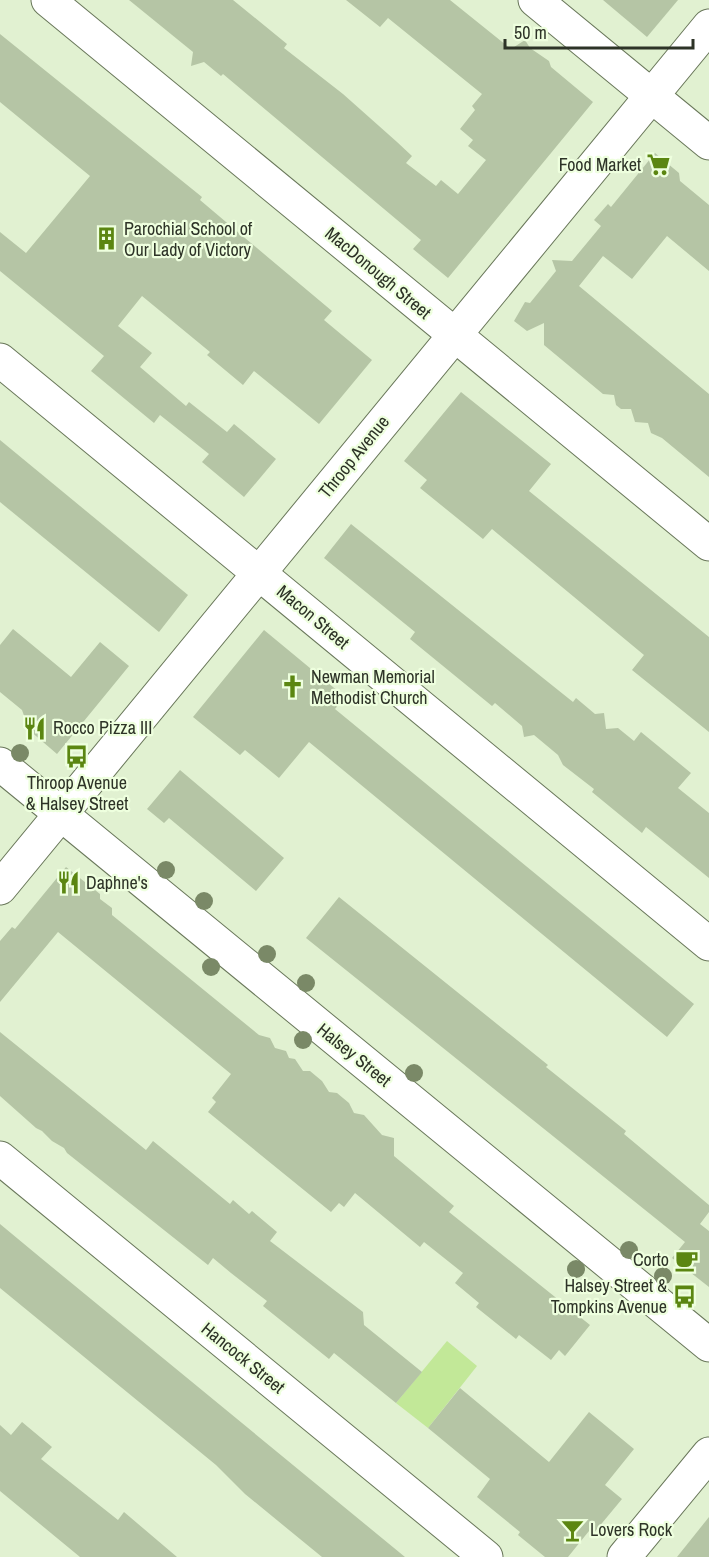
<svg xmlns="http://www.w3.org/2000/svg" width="709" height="1557" font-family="'Archivo Narrow',sans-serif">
<rect width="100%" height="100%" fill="#e1f1d1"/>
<path fill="#c2e898" d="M447,1341l30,25 -49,62 -32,-25z"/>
<g fill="#b5c5a5">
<path d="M129,0h104l54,44 -3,4 59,46 54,48 15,14 -6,7 30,23 5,-6 17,14 28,-34 -18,-14 5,-6 -13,-11 15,-19 -3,-4 10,-12 -94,-76 -8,9 -34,-27h104l61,49 14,-9 5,8 19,13 2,6 42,35 -145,176 -35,-29 8,-9 -198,-166 -2,2 -17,-14 -13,4 2,-14z"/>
<path d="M603,0h75l-31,37z"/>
<path d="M0,34l202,163 -2,3 39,33 93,78 -8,9 48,40 -53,64 -65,-53 -11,14 -36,-30 3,-3 -68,-56 -24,30 34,27 -12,14 46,39 3,-4 38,30 7,-8 42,35 -32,38 -42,-35 7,-8 -49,-39 -6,8 -63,-52 13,-15 -104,-85v-39l26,21 64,-77 -90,-74z"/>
<path d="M655,153l24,20 1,8 29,24v66l-42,-35 -35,43 -29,-23 -24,30 130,108v83l-47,-39 -11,-5 -3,-10 -13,-1 -4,-13h-10l-5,-4 -2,-10 -11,-1 -59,-49v-22l-17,8 -13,-10 11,-19 5,1 26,-32 -4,-11 20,1 29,-35 -7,-6 14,-16 3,3z"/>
<path d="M461,392l90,72 -22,27 180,146v95l-77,-62 12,-15 -152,-126 -9,10 -63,-51 7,-8 -23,-19z"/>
<path d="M0,440l188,155 -29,37 -159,-130z"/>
<path d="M351,524l222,178 3,-4 19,16 9,-1 2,16 12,-1 16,13 7,-9 50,41 -13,15 31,25v65l-63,-51 -4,6 -50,-41 2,-3 -31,-24 -5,-10 -24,-20 -10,2 -2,-11 -27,-23 -3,3 -82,-67 5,-7 -91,-74z"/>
<path d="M13,629l58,48 29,-35 29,24 -72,88 -28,-24 -7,-20 -22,-18v-47z"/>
<path d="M264,630l81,67 -10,12 359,295 -27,33 -358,-295 -30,36 -34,-28 -5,5 -47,-38z"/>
<path d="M180,770l104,88 -28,33 -87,-73 -5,5 -17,-14z"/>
<path d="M66,867l34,27v5l12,9v7l147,120 11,3 5,10 11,3 3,7 6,1 8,12h7l12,10 7,11 8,1 12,10 5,10 10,2 18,20 12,3v18l60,50 -5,6 141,113 -25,31 -6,-6 -8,10 -32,-25 -3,4 -40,-32 3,-4 -24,-20 8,-10 -39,-31 -4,5 -65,-54 -11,14 -5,-4 -8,9 -123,-100 8,-10 -4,-4 19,-24 -173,-142 -58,70v-61l12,-14 3,2z"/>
<path d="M339,897l209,168 -2,2 80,64 -2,3 85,71v7l-9,12 9,7v56l-37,-29 13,-16 -379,-304z"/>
<path d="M0,1032l146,118 7,-9 77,63 3,-4 16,14 3,-3 25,21 -7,9 93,71 1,13 58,47 -26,31 -62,-50 -5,6 -66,-53 4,-5 -36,-28 -18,-15 -5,7 -141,-112 -3,-5 -12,-7 -10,-10 -6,-3 -36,-32z"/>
<path d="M0,1224l41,34 364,299h-83l-77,-63 -29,-29 -216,-177z"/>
<path d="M460,1388l89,74 40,-50 45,37 -29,36 17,14 -29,35 -4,-3 -21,26h-23l-27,-22 2,-3 -43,-35 13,-18 -62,-51z"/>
<path d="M22,1422l30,25 -11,12 77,61 6,-8 53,45h-97l-80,-66v-66l11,10z"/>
<path d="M709,1517v40h-32z"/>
</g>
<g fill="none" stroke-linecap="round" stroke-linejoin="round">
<defs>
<g id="minor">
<path d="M48,0l661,544"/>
<path d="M535,0l174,143"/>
<path d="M0,360l709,584"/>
<path d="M0,764l709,581"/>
<path d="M0,888l709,-862"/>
<path d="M0,1158l486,399"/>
<path d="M624,1557l85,-103"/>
</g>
</defs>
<use href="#minor" stroke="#69775a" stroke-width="35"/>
<use href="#minor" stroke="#fff" stroke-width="33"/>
</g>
<g fill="#7a8967">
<circle cx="20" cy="753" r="9"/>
<circle cx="166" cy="870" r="9"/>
<circle cx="204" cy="901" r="9"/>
<circle cx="267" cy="954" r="9"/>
<circle cx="211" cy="967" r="9"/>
<circle cx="306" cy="983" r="9"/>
<circle cx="303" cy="1040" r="9"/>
<circle cx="414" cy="1073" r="9"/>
<circle cx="629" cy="1250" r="9"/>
<circle cx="576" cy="1269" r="9"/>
<circle cx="663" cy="1276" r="9"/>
</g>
<defs>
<symbol id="supermarket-bare" viewBox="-9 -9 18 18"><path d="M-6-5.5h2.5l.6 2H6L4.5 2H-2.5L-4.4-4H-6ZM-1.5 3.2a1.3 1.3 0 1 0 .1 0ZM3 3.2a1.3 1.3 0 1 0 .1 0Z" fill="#5b8611" stroke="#eeffde" stroke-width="2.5" paint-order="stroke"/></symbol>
<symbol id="building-bare" viewBox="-9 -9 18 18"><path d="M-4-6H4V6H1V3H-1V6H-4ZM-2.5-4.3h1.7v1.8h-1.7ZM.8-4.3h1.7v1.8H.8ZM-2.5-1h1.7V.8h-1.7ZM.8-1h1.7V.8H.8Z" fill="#5b8611" stroke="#eeffde" stroke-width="2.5" paint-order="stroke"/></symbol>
<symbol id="church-bare" viewBox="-9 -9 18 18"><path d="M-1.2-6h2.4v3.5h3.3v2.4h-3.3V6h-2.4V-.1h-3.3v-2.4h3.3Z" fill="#5b8611" stroke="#eeffde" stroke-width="2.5" paint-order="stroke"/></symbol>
<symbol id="restaurant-bare" viewBox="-9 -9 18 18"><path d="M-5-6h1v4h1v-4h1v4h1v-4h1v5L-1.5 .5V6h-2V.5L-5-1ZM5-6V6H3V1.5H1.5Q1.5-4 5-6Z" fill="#5b8611" stroke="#eeffde" stroke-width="2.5" paint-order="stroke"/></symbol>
<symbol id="bus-bare" viewBox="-9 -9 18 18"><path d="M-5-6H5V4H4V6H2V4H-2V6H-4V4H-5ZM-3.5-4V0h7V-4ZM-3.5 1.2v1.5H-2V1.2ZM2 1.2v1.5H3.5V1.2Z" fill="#5b8611" stroke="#eeffde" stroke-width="2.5" paint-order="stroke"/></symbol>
<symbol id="cafe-bare" viewBox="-9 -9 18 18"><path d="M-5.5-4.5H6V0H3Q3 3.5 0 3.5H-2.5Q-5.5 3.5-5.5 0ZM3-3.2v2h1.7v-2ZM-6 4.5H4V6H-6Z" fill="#5b8611" stroke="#eeffde" stroke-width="2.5" paint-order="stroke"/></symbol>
<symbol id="bar-bare" viewBox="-9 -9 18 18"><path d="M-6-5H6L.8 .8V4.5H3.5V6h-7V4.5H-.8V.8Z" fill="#5b8611" stroke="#eeffde" stroke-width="2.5" paint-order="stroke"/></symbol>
</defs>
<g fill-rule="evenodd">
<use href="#supermarket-bare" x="642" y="148" width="33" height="33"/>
<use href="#building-bare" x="90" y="222" width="33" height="33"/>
<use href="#church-bare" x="276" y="670" width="33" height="33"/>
<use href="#restaurant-bare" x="18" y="712" width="33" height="33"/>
<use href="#bus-bare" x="60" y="740" width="33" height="33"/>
<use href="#restaurant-bare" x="52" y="866" width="33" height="33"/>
<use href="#cafe-bare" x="670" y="1244" width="33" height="33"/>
<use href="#bus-bare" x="668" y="1280" width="33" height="33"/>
<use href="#bar-bare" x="556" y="1514" width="33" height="33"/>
</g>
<g text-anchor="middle" stroke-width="4.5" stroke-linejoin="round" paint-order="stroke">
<g font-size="18" fill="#2d3327" stroke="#eeffde" text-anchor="start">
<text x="641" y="171" text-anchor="end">Food Market</text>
<text x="124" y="235">Parochial School of<tspan x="124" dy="21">Our Lady of Victory</tspan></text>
<text x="311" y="683">Newman Memorial<tspan x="311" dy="21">Methodist Church</tspan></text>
<text x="53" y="734">Rocco Pizza III</text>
<text x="77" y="789" text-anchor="middle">Throop Avenue<tspan x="77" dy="21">&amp; Halsey Street</tspan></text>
<text x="86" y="889">Daphne's</text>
<text x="669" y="1266" text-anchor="end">Corto</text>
<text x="667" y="1292" text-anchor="end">Halsey Street &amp;<tspan x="667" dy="21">Tompkins Avenue</tspan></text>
<text x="590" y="1536">Lovers Rock</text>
</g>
<g font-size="18" fill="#2d3327" stroke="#eeffde">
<text transform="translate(378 273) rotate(40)" y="6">MacDonough Street</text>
<text transform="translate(354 457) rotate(-51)" y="6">Throop Avenue</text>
<text transform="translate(313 617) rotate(40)" y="6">Macon Street</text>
<text transform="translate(354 1055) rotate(39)" y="6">Halsey Street</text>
<text transform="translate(243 1358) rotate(39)" y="6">Hancock Street</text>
</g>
</g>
<path d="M505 39v9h188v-9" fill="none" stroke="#2d3327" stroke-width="3"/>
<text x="514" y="39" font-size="18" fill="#2d3327" stroke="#eeffde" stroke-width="4.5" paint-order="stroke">50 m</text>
</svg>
